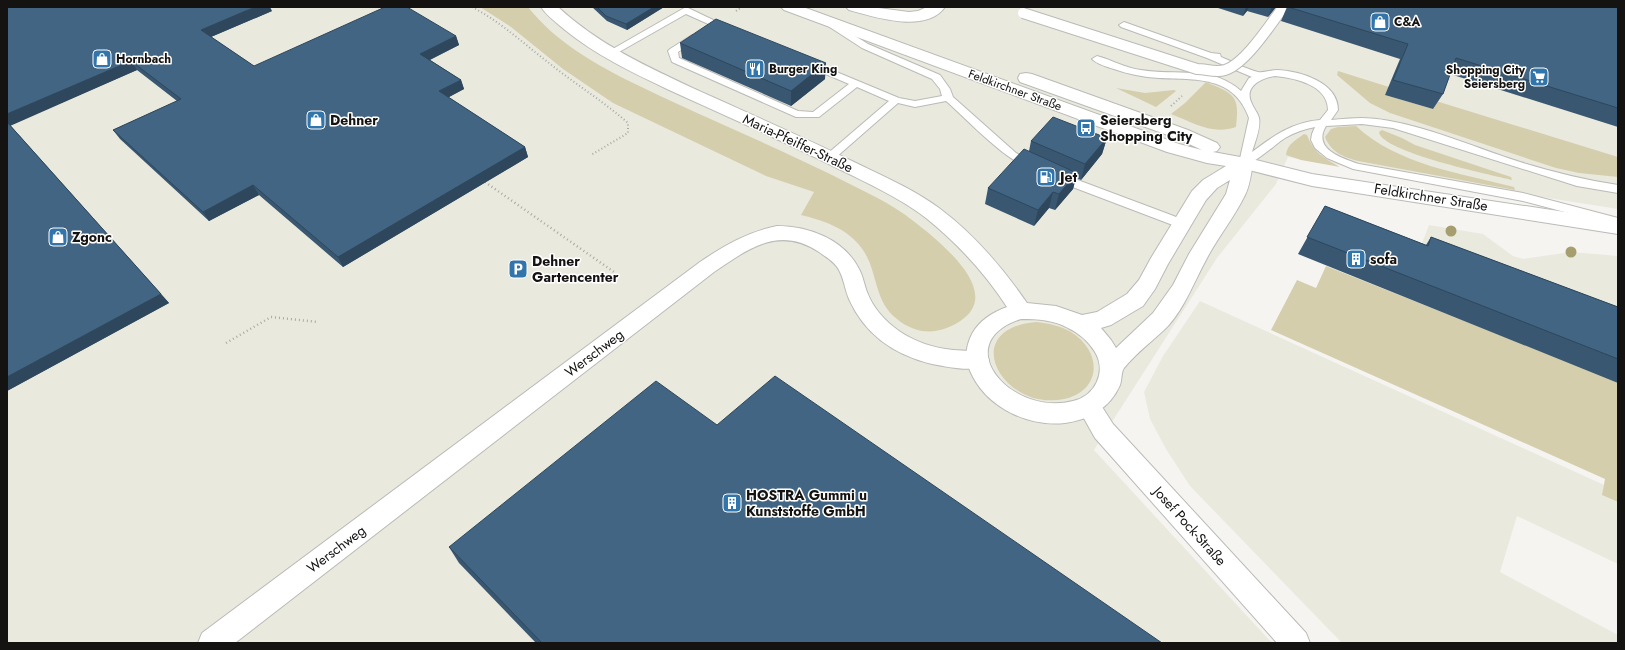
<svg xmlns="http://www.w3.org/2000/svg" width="1625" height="650" font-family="Jost,sans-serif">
<rect width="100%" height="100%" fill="#f5f4f1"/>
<g fill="#eae9de">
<path d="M7,7h1611v202l-330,-52 -12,27 -59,74 -123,192 178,193h-1265z"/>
<path d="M1429,225l54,9 30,22 10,3 48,-7 47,4v127l-216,-88z"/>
<path d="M1200,301l404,184 -1,10 15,7v62l-101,-48 -17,56 118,63v8h-276l-152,-157 -24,-37 -16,-30 -6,-27 19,-36z"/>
</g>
<g fill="#d4cead">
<path d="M480,7h48c26,33 62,54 99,73 66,33 136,61 203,94 25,13 51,24 74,40 24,18 101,74 59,105 -12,9 -26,14 -41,12 -9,-2 -18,-6 -25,-12 -25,-19 -18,-50 -37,-73 -14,-18 -38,-26 -59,-31l13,-23 -48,-16 -153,-73 -50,-34 -52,-42z"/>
<path d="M1338,71l51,16 -4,8 48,14 3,-8 182,56v20l-39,-4 -23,-5 -166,-55 -20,-10 -33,-28z"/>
<path d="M1206,82c28,12 34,13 30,45 -24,8 -42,-4 -65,-13l14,-11z"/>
<path d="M1116,88l29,5 29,-3 2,1 -20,16z"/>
<path d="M1356,126c42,39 104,47 158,61l1,3 -157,-29c-15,-4 -27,-9 -33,-24l6,-8 7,-2z"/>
<path d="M1382,130l20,8 13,7 96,32 1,3c-20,-5 -131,-28 -133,-48z"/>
<path d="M1304,134l3,1c6,17 18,24 33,32l-39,-7 -15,-5c1,-11 10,-15 18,-21z"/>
<path d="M1326,266l292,116v120l-16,-7 3,-16 -334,-149 26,-50 19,8z"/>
<path d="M1036,322c12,1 25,4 35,10 35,22 29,64 -14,68 -57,6 -98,-71 -21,-78z"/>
</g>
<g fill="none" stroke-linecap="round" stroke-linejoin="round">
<defs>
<g id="service">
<path d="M686,7l46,22 -2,2h-6l-38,-17 -74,42h-6l-2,-2z"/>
<path d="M828,19l40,25 72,31 10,14 3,8 63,56 20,10 2,2 -2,2c-20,6 -73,-52 -90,-66l-31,6 -17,-4 -64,56h-8l-1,-2 1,-2 63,-54 -32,-14 -38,30h-23l-124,-55 -4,-11 2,-2 22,-14h6l2,2 -2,2 -20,13 1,6 119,53 15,1 36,-28 -42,-18 -2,-2 2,-2 3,-1 89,37 16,3 27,-5 -2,-7 -8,-10 -70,-31 -37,-24 -2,-2 2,-2z"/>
<path d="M1124,22l87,31 9,1 1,3c12,5 25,12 37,15 6,1 13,-2 19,-2 23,1 61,12 61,40l-7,10c10,-1 21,-2 31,-2 50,1 110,29 158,44 33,10 65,18 98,23v8l-41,-7 -184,-58 -31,-4 -36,2c-14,23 16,32 33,38l164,29 95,25v8l-95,-25 -170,-32 -26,-11 -12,-10 -4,-8 1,-6 3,-7c-10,2 -20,5 -30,11 -10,6 -34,30 -45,27l-1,-2 10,-45c-15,-43 -54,-38 -90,-40 -16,-1 -31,-4 -45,-9 -7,-2 -17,-5 -22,-10l5,-3c15,4 28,12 44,14 34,6 72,-5 100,21l8,-13 3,-1 -45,-19 -86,-31 -2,-2zM1275,76c20,2 53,9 53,34l-8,10c-27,2 -47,16 -68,32 3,-10 9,-24 7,-34 -1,-5 -5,-9 -7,-14 -9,-17 9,-26 23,-28z"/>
<path d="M1059,173l112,42 15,6 2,3 -2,3h-8l-108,-41 -15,-6 -2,-3 2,-3z"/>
</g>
<g id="minor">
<path d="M846,7h25l38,5 9,-1 9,-4h18c-19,27 -71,10 -96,3z"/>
<path d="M777,226c31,0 67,13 82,43 4,7 5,15 8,23 6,16 18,29 32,39 16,11 35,17 54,19 11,1 22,0 33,4l3,6 -3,6c-17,6 -37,1 -54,-2 -37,-9 -67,-29 -83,-65 -4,-9 -5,-20 -10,-29 -4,-8 -13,-13 -20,-18 -40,-27 -71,-3 -105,20l-479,371h-37l4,-10 498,-371c25,-17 48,-30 77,-36z"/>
<path d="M1089,396l8,3 16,25 193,209 4,10h-33l-182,-205 -18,-32 4,-7z"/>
</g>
<path id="tertiary" d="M1244,157l68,17 306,46v14l-306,-48 -75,-19 -2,-4 2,-4z"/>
<path id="secondary" d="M541,7h17c41,38 90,60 139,83 53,24 106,47 157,72 29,14 59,27 85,46 35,26 63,59 88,95l29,3 26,9 15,-3 30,-18 12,-14 12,-22 41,-67 11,-11 23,-14 -19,-3 -40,-11 -383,-142 -3,-3h22l376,137 23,6 -26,-12 -156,-56 -2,-4 2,-4 6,-1 6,1 156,56 29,13 3,4 -3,4 -4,1 38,7 2,4c-2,10 -3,23 -8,32 -11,23 -28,43 -39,65 -12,22 -21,47 -38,66 -14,14 -31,26 -44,42 -3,4 -2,12 -4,17 -10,23 -31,35 -55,38 -35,4 -75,-14 -92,-46 -8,-15 -9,-27 -1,-43 7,-13 21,-22 35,-27 -22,-34 -49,-63 -81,-89 -26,-20 -57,-34 -87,-49 -56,-28 -115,-54 -172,-80 -36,-17 -71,-34 -102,-59 -8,-7 -18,-14 -24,-23zM1230,180l-4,14 -37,60 -16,31 -20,28 -37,35 -5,-8 -10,-12 10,-3 32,-19 12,-17 13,-25 38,-64 11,-12zM1021,319c17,0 33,1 47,9 11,5 21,14 27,24 12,20 0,44 -22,49 -62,16 -126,-58 -52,-82z"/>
</defs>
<use href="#service" stroke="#babab7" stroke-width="2"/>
<use href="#minor" stroke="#babab7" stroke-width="2"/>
<use href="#tertiary" stroke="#babab7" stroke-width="2"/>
<use href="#secondary" stroke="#babab7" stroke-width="2"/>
<g stroke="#aaa9a6" stroke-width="2" stroke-dasharray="1 2.5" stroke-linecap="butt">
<path d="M472,7c29,15 52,37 77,56 26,21 54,38 79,60v10l-37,22"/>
<path d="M736,11l6,-4"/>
<path d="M1171,106l11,-10"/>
</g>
<g stroke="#aaa9a6" stroke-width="2.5" stroke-dasharray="1 3" stroke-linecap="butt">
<path d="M485,182l129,90"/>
<path d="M226,343l45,-26 47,5"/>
</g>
<use href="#service" fill="#fff" fill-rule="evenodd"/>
<use href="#minor" fill="#fff" fill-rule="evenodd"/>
<use href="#tertiary" fill="#fff" fill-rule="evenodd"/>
<use href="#secondary" fill="#fff" fill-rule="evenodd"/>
<defs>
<path id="service-bridge" d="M1023,13l174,56c9,0 19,4 28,1 20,-6 45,-45 57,-61l22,3 11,-5"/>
</defs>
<use href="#service-bridge" stroke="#babab7" stroke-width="12" stroke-linecap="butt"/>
<use href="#service-bridge" stroke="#fff" stroke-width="10"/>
</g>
<g fill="#a69e6e">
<circle cx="1451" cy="231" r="5.5"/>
<circle cx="1571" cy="252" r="5.5"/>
</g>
<g fill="#395771">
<path d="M7,7l265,4 -61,26 43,29 202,-30 3,9 -29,15 31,20 3,9 -16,8 77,50 3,10 -185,110 -84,-72 -50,26 -89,-82 -7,-9 64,-29 -40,-31 -127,55 151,169 8,9 -162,88z"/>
<path d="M592,7h72l-37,23 -20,-9z"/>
<path d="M1215,7h61l-8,10 -21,-6 -4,5z"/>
<path d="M1287,7h331v120l-168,-53 -7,20 -10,15 -48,-14 15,-36 -119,-38z"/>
<path d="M680,43l145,36 -34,27 -109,-48z"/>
<path d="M1107,138l-5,16 -21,26 -5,-2 -3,11 -18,21 -6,-2 -15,18 -49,-22 3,-16 41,-37 2,-10z"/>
<path d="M1325,206l101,39 5,-8 187,70v76l-320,-129z"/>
<path d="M717,425l445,218h-626l-77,-80 -10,-16z"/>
</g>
<g fill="#2e475c">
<path d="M255,7h15l2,4 -66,28 -5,-9z"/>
<path d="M654,7h10l-37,23 -1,-6z"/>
<path d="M1246,7h3l-2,4 -4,5z"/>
<path d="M1272,7h4l-8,10z"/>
<path d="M456,36l3,9 -36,18 -3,-9z"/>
<path d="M131,61l6,9 -127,56 -3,-4v-8z"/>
<path d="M826,63l-1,16 -34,27v-15z"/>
<path d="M461,80l3,9 -22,12 -3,-10z"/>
<path d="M1107,138l-5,16 -21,26 4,-16z"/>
<path d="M525,147l3,10 -185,110 -5,-10z"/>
<path d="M1077,173l-4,16 -18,21 4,-16z"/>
<path d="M253,185l6,10 -50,26 -6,-9z"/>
<path d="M1053,192l-4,16 -15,18 4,-16z"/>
<path d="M161,294l8,9 -162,88v-14z"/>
</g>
<g fill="#426583" stroke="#2e475c">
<path d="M7,7h248l-54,23 53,36 131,-59h22l49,29 -36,18 41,26 -22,11 86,56 -187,110 -85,-72 -50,27 -90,-82 68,-31 -50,-38 -124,53z"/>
<path d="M597,7h57l-28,17 -20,-8z"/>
<path d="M1288,7h330v101l-162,-50 -13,36 -50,-14 15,-36z"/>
<path d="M716,19l110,44 -35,28 -111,-48z"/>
<path d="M1053,117l54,21 -22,26 -54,-23z"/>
<path d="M7,122l154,172 -154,83z"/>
<path d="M1024,149l53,24 -18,21 -6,-2 -15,18 -50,-22z"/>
<path d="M1325,206l103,40 3,-9 187,70v52l-311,-122z"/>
<path d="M775,376l387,267h-620l-93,-96 207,-166 61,44z"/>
</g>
<defs>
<symbol id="shop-square" viewBox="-11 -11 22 22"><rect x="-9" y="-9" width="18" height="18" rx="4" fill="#3175aa" stroke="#fff"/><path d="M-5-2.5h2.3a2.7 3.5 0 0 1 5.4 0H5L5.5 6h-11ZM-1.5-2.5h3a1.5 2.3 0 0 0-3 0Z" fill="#fff"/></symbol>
<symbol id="restaurant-square" viewBox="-11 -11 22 22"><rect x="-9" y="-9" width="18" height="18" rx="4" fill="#3175aa" stroke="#fff"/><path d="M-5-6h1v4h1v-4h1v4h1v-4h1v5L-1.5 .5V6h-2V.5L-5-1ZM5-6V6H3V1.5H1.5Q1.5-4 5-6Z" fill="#fff"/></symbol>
<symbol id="supermarket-square" viewBox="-11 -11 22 22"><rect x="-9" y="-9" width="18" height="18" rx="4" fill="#3175aa" stroke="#fff"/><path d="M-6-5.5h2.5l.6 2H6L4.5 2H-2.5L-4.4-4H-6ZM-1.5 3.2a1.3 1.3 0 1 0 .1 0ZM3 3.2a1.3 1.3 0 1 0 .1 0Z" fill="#fff"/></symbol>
<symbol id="bus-square" viewBox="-11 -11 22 22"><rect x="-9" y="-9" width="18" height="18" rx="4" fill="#3175aa" stroke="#fff"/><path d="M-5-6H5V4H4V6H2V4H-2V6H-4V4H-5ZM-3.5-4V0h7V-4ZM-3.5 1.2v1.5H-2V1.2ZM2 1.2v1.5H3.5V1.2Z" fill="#fff"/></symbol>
<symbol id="fuel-square" viewBox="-11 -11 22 22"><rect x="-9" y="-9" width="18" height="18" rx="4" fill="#3175aa" stroke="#fff"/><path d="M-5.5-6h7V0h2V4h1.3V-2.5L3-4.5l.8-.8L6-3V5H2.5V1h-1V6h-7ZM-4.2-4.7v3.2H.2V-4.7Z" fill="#fff"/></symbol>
<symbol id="building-square" viewBox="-11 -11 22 22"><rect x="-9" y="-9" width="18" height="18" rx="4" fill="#3175aa" stroke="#fff"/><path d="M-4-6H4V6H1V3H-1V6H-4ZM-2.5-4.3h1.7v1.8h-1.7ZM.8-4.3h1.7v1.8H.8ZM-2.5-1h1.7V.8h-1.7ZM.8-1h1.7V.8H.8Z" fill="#fff"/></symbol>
<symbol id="parking-square" viewBox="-11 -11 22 22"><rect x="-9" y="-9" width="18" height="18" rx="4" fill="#3175aa" stroke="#fff"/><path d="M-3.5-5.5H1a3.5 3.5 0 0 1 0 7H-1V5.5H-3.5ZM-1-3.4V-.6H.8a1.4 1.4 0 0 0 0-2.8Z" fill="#fff"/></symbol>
</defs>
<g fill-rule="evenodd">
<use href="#shop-square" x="1369" y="11" width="22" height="22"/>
<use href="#shop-square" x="91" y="48" width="22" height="22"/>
<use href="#restaurant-square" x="744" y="58" width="22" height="22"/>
<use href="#supermarket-square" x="1528" y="66" width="22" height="22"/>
<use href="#shop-square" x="305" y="109" width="22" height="22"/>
<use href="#bus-square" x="1075" y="117" width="22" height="22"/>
<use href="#fuel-square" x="1035" y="166" width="22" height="22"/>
<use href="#shop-square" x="47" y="226" width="22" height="22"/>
<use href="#building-square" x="1345" y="248" width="22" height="22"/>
<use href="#parking-square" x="507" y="258" width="22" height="22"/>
<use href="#building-square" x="721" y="492" width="22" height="22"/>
</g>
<g text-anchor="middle" stroke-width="3" stroke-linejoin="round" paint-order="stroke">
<g font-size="12" font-weight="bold" fill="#141312" stroke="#fff" text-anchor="start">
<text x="1394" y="26">C&amp;A</text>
<text x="116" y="63">Hornbach</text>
<text x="769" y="73">Burger King</text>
<text x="1525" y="74" text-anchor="end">Shopping City<tspan x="1525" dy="14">Seiersberg</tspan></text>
</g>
<g font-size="12" fill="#141312" stroke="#fff">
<text transform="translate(1015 90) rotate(20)" y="4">Feldkirchner Straße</text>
</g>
<g font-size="14" font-weight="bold" fill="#141312" stroke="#fff" text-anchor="start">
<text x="330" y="125">Dehner</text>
<text x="1100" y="125">Seiersberg<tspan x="1100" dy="16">Shopping City</tspan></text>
<text x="1060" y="182">Jet</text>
<text x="72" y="242">Zgonc</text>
<text x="1370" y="264">sofa</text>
<text x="532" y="266">Dehner<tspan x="532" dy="16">Gartencenter</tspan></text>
<text x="746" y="500">HOSTRA Gummi u<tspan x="746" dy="16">Kunststoffe GmbH</tspan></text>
</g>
<g font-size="14" fill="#141312" stroke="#fff">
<text transform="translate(798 143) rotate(25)" y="5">Maria-Pfeiffer-Straße</text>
<text transform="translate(1431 197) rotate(9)" y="5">Feldkirchner Straße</text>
<text transform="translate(594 353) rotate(-37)" y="5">Werschweg</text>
<text transform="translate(1190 526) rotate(48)" y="5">Josef Pock-Straße</text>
<text transform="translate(336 549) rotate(-37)" y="5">Werschweg</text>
</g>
</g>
<rect width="1625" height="650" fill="none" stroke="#141312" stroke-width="16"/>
</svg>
